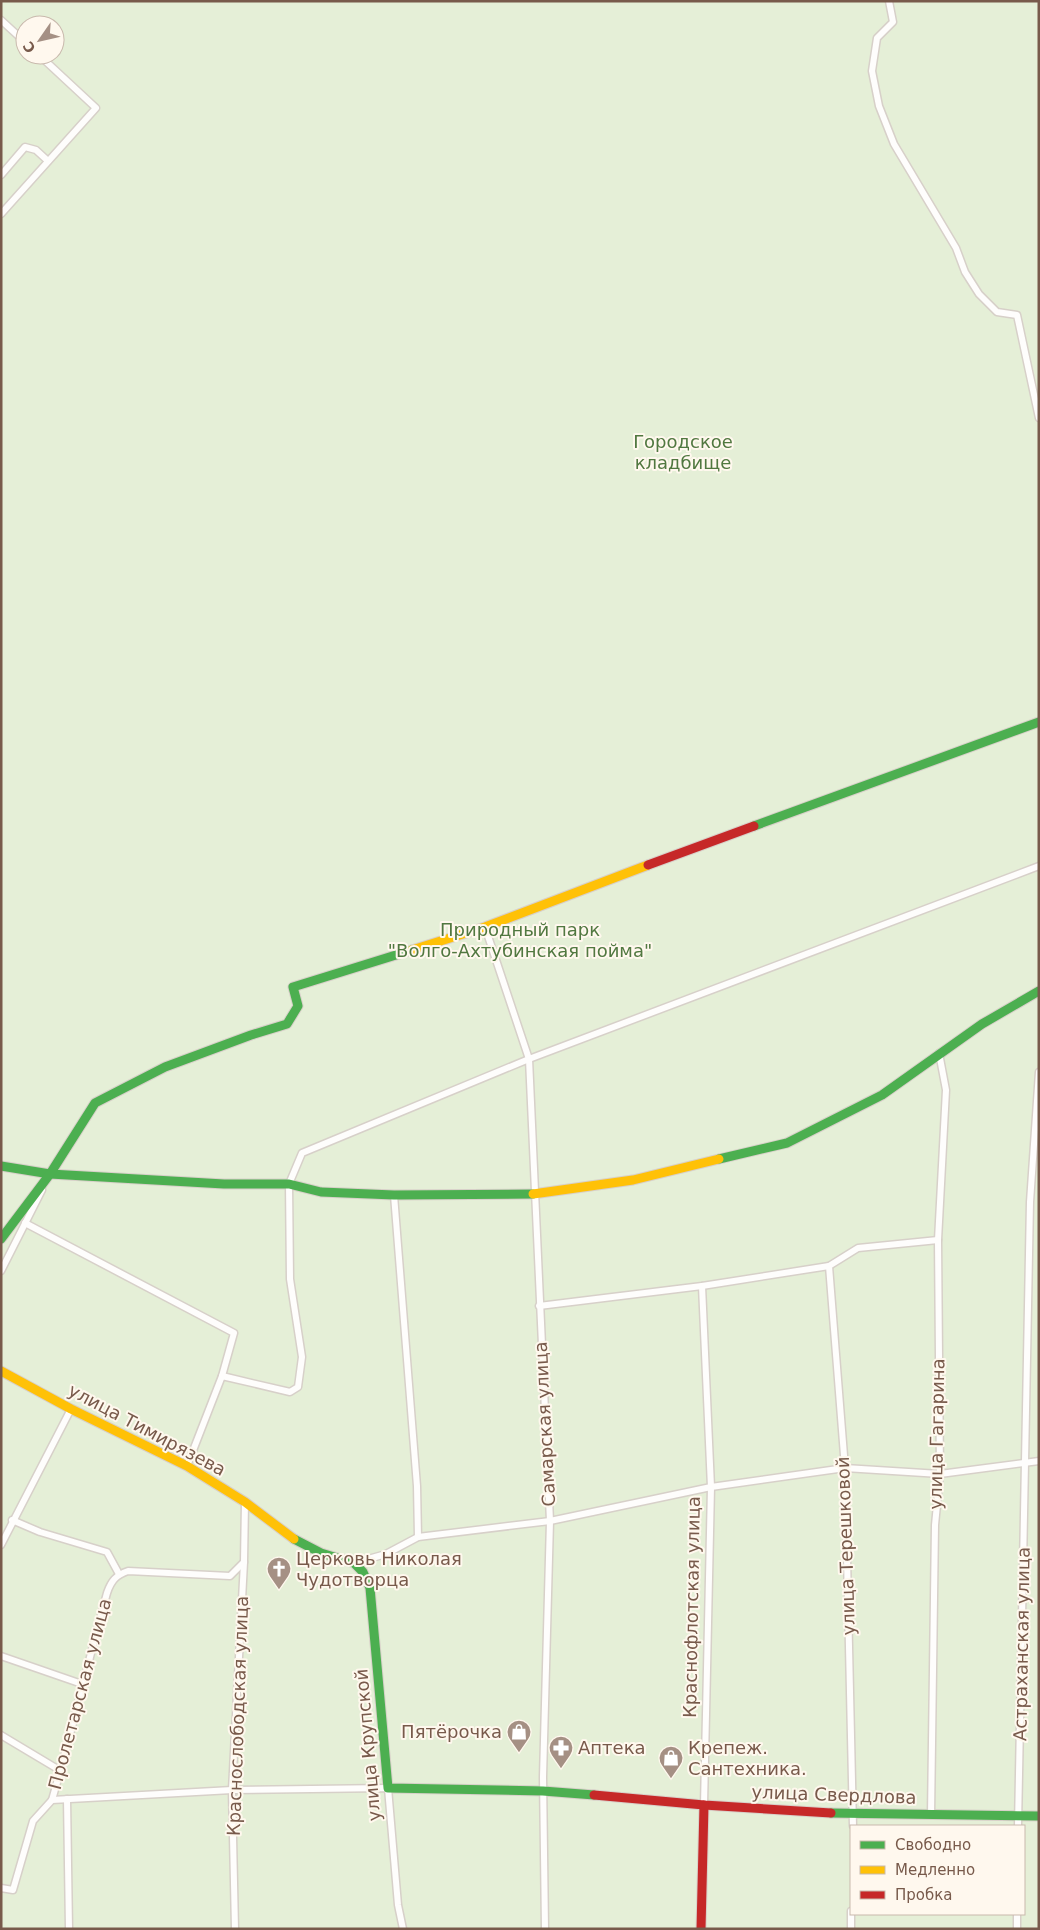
<svg xmlns="http://www.w3.org/2000/svg" width="1040" height="1930" font-family="'DejaVu Sans',sans-serif">
<rect width="100%" height="100%" fill="#f8f3ed"/>
<path fill="#e5efd7" fill-rule="evenodd" d="M1,1h1038v1928h-1038zM25,25h30v30h-30zM851,1826h173v88h-173z"/>
<g fill="none" stroke-linecap="round" stroke-linejoin="round">
<defs>
<g id="street">
<path d="M889,1l4,21 -16,16 -5,33 7,35 15,38 62,104 9,24 14,22 18,18 20,3 22,103"/>
<path d="M1,20l24,22"/>
<path d="M1,175l24,-28 11,3 12,11"/>
<path d="M1,214l95,-106 -57,-53"/>
<path d="M485,927l44,132 21,462 -7,256 2,152"/>
<path d="M394,1195l23,291 1,51"/>
<path d="M25,1223l209,110 -12,43 -35,90"/>
<path d="M829,1266l16,202 8,358"/>
<path d="M1,1271l41,-81"/>
<path d="M702,1286l9,201 -7,318"/>
<path d="M539,1306l163,-20 127,-20 29,-18 80,-8"/>
<path d="M222,1376l68,16 8,-5 4,-30 -12,-78 -1,-95 13,-31 227,-94 510,-193"/>
<path d="M12,1520l28,12 67,20 12,22"/>
<path d="M1,1545l70,-136"/>
<path d="M354,1563l32,-9 32,-17 132,-16 161,-34 134,-19 95,6 99,-13"/>
<path d="M1,1656l81,28"/>
<path d="M1,1735l60,36"/>
<path d="M67,1799l2,130"/>
<path d="M52,1800c20,-69 36,-138 55,-207 4,-12 9,-18 21,-22l102,5 14,-14"/>
<path d="M931,1815l4,-290 5,-51 -2,-234 8,-150 -7,-37"/>
<path d="M1018,1826l12,-624 9,-130"/>
<path d="M1,1888l12,2 20,-69 19,-21 180,-10 156,-2 10,117 5,24"/>
<path d="M235,1929l-3,-139 12,-228 1,-60"/>
<path d="M851,1929v-18"/>
<path d="M1017,1929v-15"/>
</g>
<g id="fast">
<path d="M754,826l285,-104"/>
<path d="M719,1159l68,-16 95,-48 100,-71 57,-33"/>
<path d="M1,1166l49,8 174,10h65l32,8 73,3 139,-1"/>
<path d="M1,1239l49,-65 45,-71 70,-36 86,-32 36,-11 11,-18 -5,-19 119,-37"/>
<path d="M294,1539l27,14 33,10 9,9 7,16 18,200 155,3 51,4"/>
<path d="M831,1813l208,3"/>
</g>
<g id="slow">
<path d="M412,950l73,-23 163,-62"/>
<path d="M533,1194l100,-14 86,-21"/>
<path d="M1,1371l70,38 116,57 58,36 49,37"/>
</g>
<g id="jam">
<path d="M648,865l106,-39"/>
<path d="M594,1795l110,10 127,8"/>
<path d="M701,1929l3,-124"/>
</g>
</defs>
<use href="#street" stroke="#d7d0c9" stroke-width="9"/>
<use href="#fast" stroke="#d8d0c9" stroke-width="11"/>
<use href="#slow" stroke="#d8d0c9" stroke-width="11"/>
<use href="#jam" stroke="#d8d0c9" stroke-width="11"/>
<use href="#street" stroke="#fefdfc" stroke-width="6"/>
<use href="#fast" stroke="#4caf50" stroke-width="9"/>
<use href="#slow" stroke="#ffc107" stroke-width="9"/>
<use href="#jam" stroke="#c62828" stroke-width="9"/>
</g>
<defs>
<symbol id="church-pin" viewBox="-11 -11 22 30"><path d="M0 17L-7.5 6A9.5 9.5 0 1 1 7.5 6Z" fill="#a59084" stroke="#fff8ee"/><path d="M-1.2-6h2.4v3.5h3.3v2.4h-3.3V6h-2.4V-.1h-3.3v-2.4h3.3Z" fill="#fff"/></symbol>
<symbol id="shop-pin" viewBox="-11 -11 22 30"><path d="M0 17L-7.5 6A9.5 9.5 0 1 1 7.5 6Z" fill="#a59084" stroke="#fff8ee"/><path d="M-5-2.5h2.3a2.7 3.5 0 0 1 5.4 0H5L5.5 6h-11ZM-1.5-2.5h3a1.5 2.3 0 0 0-3 0Z" fill="#fff"/></symbol>
<symbol id="pharmacy-pin" viewBox="-11 -11 22 30"><path d="M0 17L-7.5 6A9.5 9.5 0 1 1 7.5 6Z" fill="#a59084" stroke="#fff8ee"/><path d="M-2-6h4v4h4v4h-4v4h-4v-4h-4v-4h4Z" fill="#fff"/></symbol>
</defs>
<g fill-rule="evenodd">
<use href="#church-pin" x="265" y="1555" width="28" height="38"/>
<use href="#shop-pin" x="505" y="1718" width="28" height="38"/>
<use href="#pharmacy-pin" x="547" y="1734" width="28" height="38"/>
<use href="#shop-pin" x="657" y="1744" width="28" height="38"/>
</g>
<g text-anchor="middle" stroke-width="4" stroke-linejoin="round" paint-order="stroke">
<g font-size="18" fill="#517840" stroke="#fff8ee">
<text x="683" y="448">Городское<tspan x="683" dy="21">кладбище</tspan></text>
<text x="520" y="936">Природный парк<tspan x="520" dy="21">"Волго-Ахтубинская пойма"</tspan></text>
</g>
<g font-size="18" fill="#785a4b" stroke="#fff8ee">
<text transform="translate(545 1424) rotate(-93)" y="6">Самарская улица</text>
<text transform="translate(147 1430) rotate(28)" y="6">улица Тимирязева</text>
<text transform="translate(937 1434) rotate(-89)" y="6">улица Гагарина</text>
<text transform="translate(846 1546) rotate(-92)" y="6">улица Терешковой</text>
<text transform="translate(692 1607) rotate(-89)" y="6">Краснофлотская улица</text>
<text transform="translate(1022 1644) rotate(-89)" y="6">Астраханская улица</text>
<text transform="translate(80 1694) rotate(-75)" y="6">Пролетарская улица</text>
<text transform="translate(238 1716) rotate(-88)" y="6">Краснослободская улица</text>
<text transform="translate(368 1745) rotate(-95)" y="6">улица Крупской</text>
<text transform="translate(834 1795) rotate(2)" y="6">улица Свердлова</text>
</g>
<g font-size="18" fill="#785a4b" stroke="#fff8ee" text-anchor="start">
<text x="296" y="1565">Церковь Николая<tspan x="296" dy="21">Чудотворца</tspan></text>
<text x="502" y="1738" text-anchor="end">Пятёрочка</text>
<text x="578" y="1754">Аптека</text>
<text x="688" y="1754">Крепеж.<tspan x="688" dy="21">Сантехника.</tspan></text>
</g>
</g>
<rect width="1040" height="1930" fill="none" stroke="#785a4b" stroke-width="5"/>
<rect x="850" y="1825" width="175" height="90" fill="#fff8ee" stroke="#c9b9ad"/>
<rect x="860" y="1841" width="25" height="8" fill="#4caf50" stroke="#c9b9ad"/>
<text x="895" y="1850" font-size="15" fill="#785a4b">Свободно</text>
<rect x="860" y="1866" width="25" height="8" fill="#ffc107" stroke="#c9b9ad"/>
<text x="895" y="1875" font-size="15" fill="#785a4b">Медленно</text>
<rect x="860" y="1891" width="25" height="8" fill="#c62828" stroke="#c9b9ad"/>
<text x="895" y="1900" font-size="15" fill="#785a4b">Пробка</text>
<g transform="translate(40 40) rotate(236)"><circle r="24" fill="#fff8ee" stroke="#c9b9ad"/>
<path d="M0-4L9 19L0 12L-9 19Z" fill="#a59084"/>
<text y="-8" font-size="14" font-weight="bold" text-anchor="middle" fill="#785a4b">С</text>
</g>
</svg>
